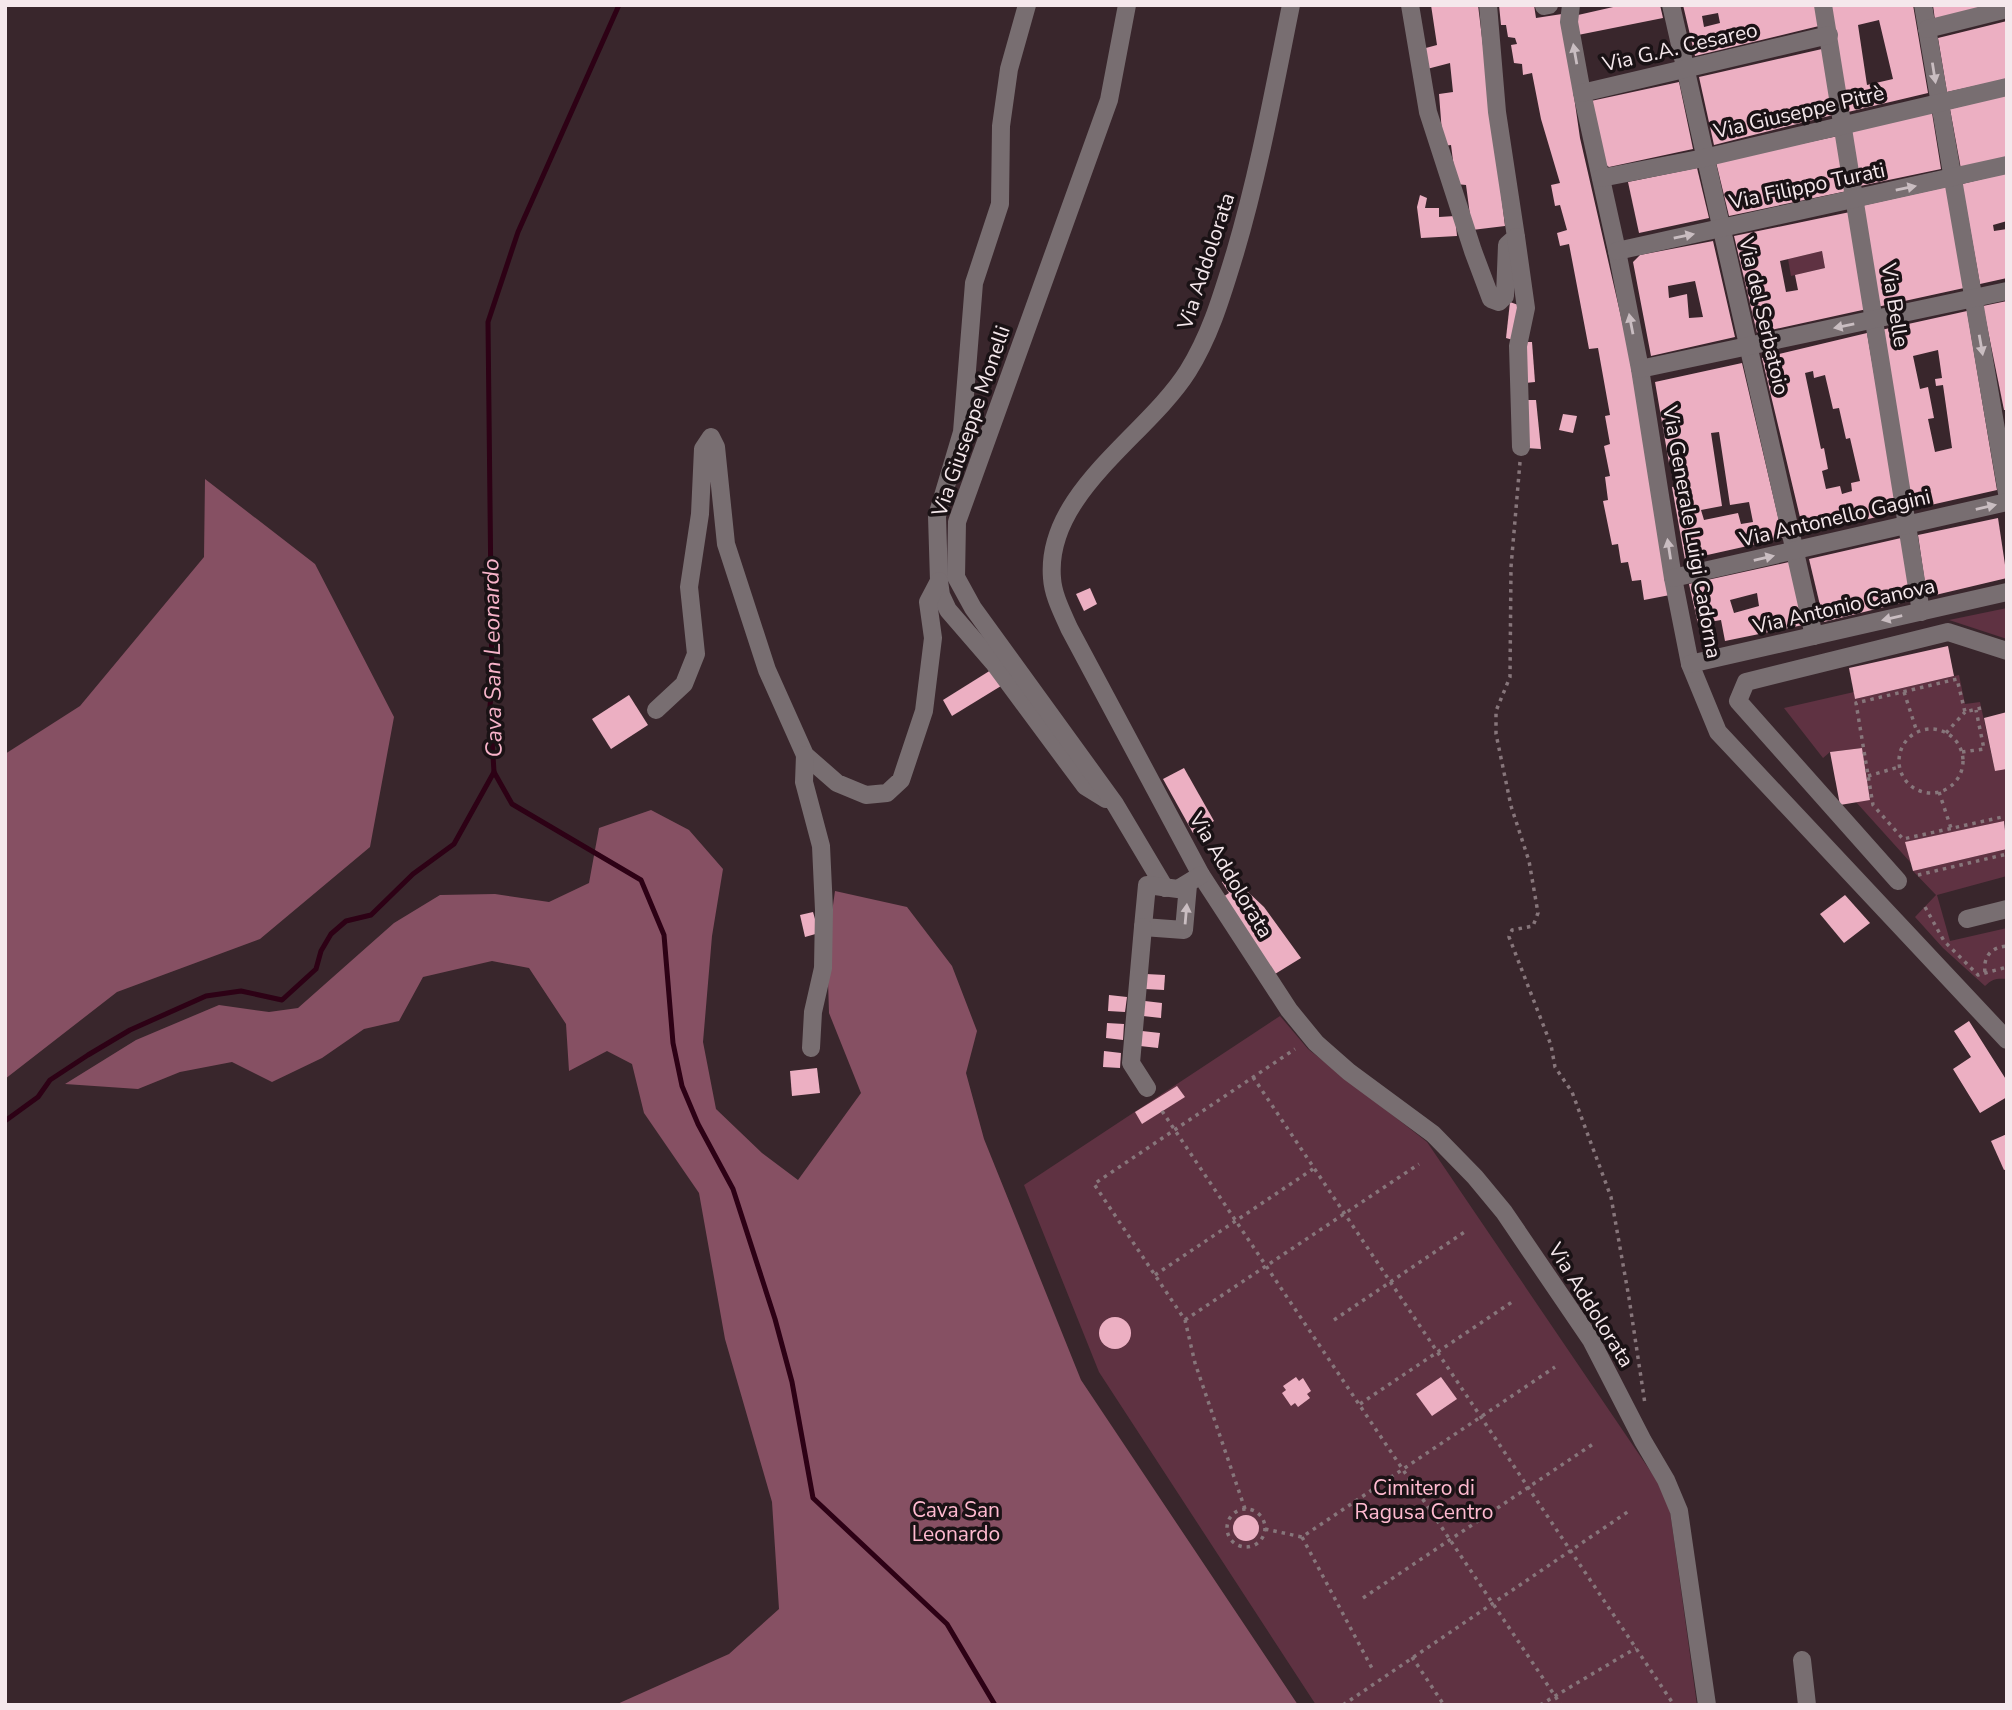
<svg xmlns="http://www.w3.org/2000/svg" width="2012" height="1710" font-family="'Nunito Sans',sans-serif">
<rect width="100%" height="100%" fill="#39262c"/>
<g fill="#5f3242">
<path d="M1822,251l3,17 -34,8 -3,-17z"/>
<path d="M2007,608v31l-58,-19z"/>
<path d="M1959,675l6,29 15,-2 15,69 12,-2v62l-3,-10 -98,21 5,21 -55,-61 14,-3 -8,-51 -32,4 -7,6 -39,-50 70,-16 1,7z"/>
<path d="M2007,849v27l-70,19 13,46 57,-13v51c-10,-1 -15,0 -22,7l-42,-38 -28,-31 21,-22 -23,-24z"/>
<path d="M1280,1016l28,33 119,93 241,355 29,208h-381l-217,-333 -75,-187z"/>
</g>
<g fill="#865063">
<path d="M205,479l110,85 79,153 -24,130 -110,92 -143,53 -112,87v-325l75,-48 124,-149z"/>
<path d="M651,810l38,20 34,39 -11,67 -9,106 13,67 46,44 36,27 63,-87 -32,-80 -2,-65 8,-57 72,16 45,59 25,65 -11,42 18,66 97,241 217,325h-683l114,-51 50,-45 -7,-107 -47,-163 -26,-146 -55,-80 -12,-49 -25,-13 -38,20 -3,-47 -37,-56 -37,-7 -69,16 -24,44 -35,8 -42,29 -50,24 -40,-20 -52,10 -42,17 -73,-5 71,-44 83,-35 50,7 29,-4 96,-85 46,-28 55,-1 54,8 40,-19 10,-55z"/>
</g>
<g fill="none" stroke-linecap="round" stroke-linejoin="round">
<g stroke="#2d0115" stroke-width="5">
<path d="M619,5l-101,227 -30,90 4,364 -2,20 4,66 18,32 129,76 23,55 9,108 9,43 16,38 35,65 42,130 17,63 21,116 134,126 48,81"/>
<path d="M5,1121l33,-24 12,-17 38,-25 42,-25 76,-34 35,-5 41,9 34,-31 5,-18 10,-17 15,-13 25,-6 42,-41 41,-30 40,-72"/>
</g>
</g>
<g fill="#ecafc2" fill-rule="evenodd">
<path d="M1431,5h47l27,221 -33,4 -6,-45 -10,-1 -5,-39 -8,1 -4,-52 14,-2 -3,-29 -23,6 -5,-20 15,-4z"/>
<path d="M1499,5h35l2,13 26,-4 18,124 47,205 43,252 -26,5 -3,-20 -9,1 -4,-19 -7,1 -3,-19 -6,1 -9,-44 5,-1 -3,-23 5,-1 -6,-30 6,-2 -5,-28 5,-1 -12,-67 -9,1 -20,-105 -9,2 -3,-13 10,-3 -7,-25 -5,1 -4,-21 9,-2 -19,-64 -9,-46 -9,2 -1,-11 -8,-1 -3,-18 6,-1 -2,-6 -7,-1 -2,-12h-5z"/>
<path d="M1622,5h38l3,13 -85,17v-20z"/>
<path d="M1683,5h132l4,21 -124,30zM1718,13l2,10 -16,4 -2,-11z"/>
<path d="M1829,5h84l15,88 -80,19zM1879,20l14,59 -26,6 -9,-60z"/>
<path d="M1933,5h55l-53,15z"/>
<path d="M2007,21v58l-60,13 -9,-54z"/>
<path d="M1822,49l11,66 -119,30 -15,-68z"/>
<path d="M1679,82l14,67 -84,18 -7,-5 -11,-61z"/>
<path d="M2007,95v62l-46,12 -11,-60z"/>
<path d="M1932,113l9,56 -81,17 -9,-56z"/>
<path d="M1838,136l9,55 -118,25 -13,-54z"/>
<path d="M1697,168l12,50 -70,15 -11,-51z"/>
<path d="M2007,173v48l-14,4 1,6 13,-2v49l-27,6 -18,-100z"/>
<path d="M1946,187l18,101 -87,19 -16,-101z"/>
<path d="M1420,195l7,3 -2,10h14v9l16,-1 2,20 -36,2 -4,-31z"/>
<path d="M1850,212l17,97 -110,24 -23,-97zM1822,251l3,17 -30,7 3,15 -12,2 -6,-31z"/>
<path d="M1713,241l22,96 -84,19 -18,-94 7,-7zM1695,281l8,36 -14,1 -2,-24 -18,4 -1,-12z"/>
<path d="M2007,301v109h-3l-21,-104z"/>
<path d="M1510,302l11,4 -8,34 -7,-2z"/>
<path d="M1967,311l30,179 -84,19 -32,-179zM1938,350l4,28 -7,1 1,7 7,-1 9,63 -17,4 -7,-33 6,-1 -6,-31 -8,2 -7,-33z"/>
<path d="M1867,333l31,179 -94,22 -42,-176zM1813,371l1,7 11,-3 8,34 6,-1 7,31 4,-1 10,43 -9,2 1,8 -10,3 -2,-8 -14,3 -4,-18 6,-2 -4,-21 -3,1 -16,-76z"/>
<path d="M1524,342h8l3,40 -10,1z"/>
<path d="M1742,363l41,175 -98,22 -13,-73 6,-1 -5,-24 -4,1 -14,-81zM1719,432l11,73 19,-3 4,20 -12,2 -3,-11 -34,7 -3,-10 21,-4 -11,-73z"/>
<path d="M1525,400h11l5,49 -15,-1z"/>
<path d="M1563,414l14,2 -4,17 -14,-3z"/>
<path d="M1998,518l9,60 -80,19 -9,-62z"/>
<path d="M1901,538l11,62 -88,22 -15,-63z"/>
<path d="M1789,562l14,63 -78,16 -4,-21 -23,4 -9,-40zM1757,593l2,13 -25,7 -4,-13z"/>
<path d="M1090,588l7,16 -13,7 -8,-17z"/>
<path d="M1948,646l6,30 -99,23 -6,-31z"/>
<path d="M991,670l10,16 -49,30 -9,-16z"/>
<path d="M629,695l19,30 -37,24 -19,-30z"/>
<path d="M2007,712v57l-12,2 -11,-53z"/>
<path d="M1862,748l8,52 -30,5 -10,-53z"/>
<path d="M1184,768l30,53 -21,12 -30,-54z"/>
<path d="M2004,821l3,28 -94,22 -8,-29z"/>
<path d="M1231,876l33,31 37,51 -26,16 -52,-77 6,-4 -7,-11z"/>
<path d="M1845,895l25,28 -26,20 -24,-29z"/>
<path d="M813,912l6,21 -14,4 -5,-22z"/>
<path d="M1146,974l19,1 -1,15 -19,-1z"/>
<path d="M1109,995l18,2 -2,15 -17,-1z"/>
<path d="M1145,1001l17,2 -1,15 -18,-2z"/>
<path d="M1969,1021l38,60v16l-27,16 -27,-44 18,-12 -17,-26z"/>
<path d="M1107,1023l17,1 -1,16 -17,-2z"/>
<path d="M1142,1031l18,2 -2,15 -18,-2z"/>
<path d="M1104,1051l17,2 -1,15 -17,-1z"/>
<path d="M817,1068l3,25 -28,3 -2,-25z"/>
<path d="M1177,1086l8,11 -43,27 -7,-12z"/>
<path d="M2007,1134v35l-3,1 -13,-29z"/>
<circle cx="1115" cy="1333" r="16"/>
<path d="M1296,1377l3,4 4,-3 8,13 -4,3 3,4 -12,9 -3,-4 -4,3 -9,-13 4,-3 -3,-4z"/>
<path d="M1441,1377l16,22 -25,17 -16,-22z"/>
<circle cx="1246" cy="1528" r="13"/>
</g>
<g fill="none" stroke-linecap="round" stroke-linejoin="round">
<g stroke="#87767b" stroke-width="3.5" stroke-dasharray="3.5 5" stroke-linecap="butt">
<path d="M1520,462l-9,105 -1,110 -14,34v23l15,72 18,55 9,52 -5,13 -21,4 -3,7 42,108 4,22 17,25 39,105 18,101 16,106"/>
<path d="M1904,692l13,40"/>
<path d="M1981,708l-16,4 -8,-33 -101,24 17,102 30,34 104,-23"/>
<circle cx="1931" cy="761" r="32"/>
<path d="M1946,733l19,-21"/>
<path d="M1962,752l22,-3 -8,-39"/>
<path d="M1868,776l31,-9"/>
<path d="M1939,792l12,36"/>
<path d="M1918,875l89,-21"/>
<path d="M1925,907l19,34 34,34 29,-8"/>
<path d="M1985,972c-2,-15 6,-25 22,-26"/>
<path d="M1253,1077l421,628"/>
<path d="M1162,1111l399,594"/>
<path d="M1155,1275l158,-106"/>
<path d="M1185,1320l234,-156"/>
<path d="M1334,1320l132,-89"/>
<path d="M1360,1404l152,-102"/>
<circle cx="1246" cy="1528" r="19"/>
<path d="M1245,1509l-50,-146 -10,-43 -91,-136 201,-135"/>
<path d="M1265,1529l37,8 253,-170"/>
<path d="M1302,1537l72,135"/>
<path d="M1363,1598l233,-156"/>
<path d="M1412,1657l32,48"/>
<path d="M1343,1705l286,-194"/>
<path d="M1540,1705l96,-57"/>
</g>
<g stroke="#786e71" stroke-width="18">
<path d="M1027,5l-18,64 -8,57 -1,78 -26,79 -12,149 -25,84 2,65 2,14 7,15 45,52 92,124 21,13"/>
<path d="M1127,5l-18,95 -152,422 -1,55 17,31 142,196 50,84"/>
<path d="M1291,5c-17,84 -32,167 -56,248 -13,42 -24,81 -47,118 -41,65 -143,122 -136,207 1,17 10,34 17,50l132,247 88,135 27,33 33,29 84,62 42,43 29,35 87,128 52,101 23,39 13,31 28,194"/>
<path d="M1410,5l18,107 45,139 18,48 8,3 6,-6 2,-51 9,-8 -19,-125 -9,-107"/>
<path d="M1571,5l-2,17 13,71 35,158 23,118 33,209 17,86 28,68 289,308"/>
<path d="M1671,5l143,631"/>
<path d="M1823,5l98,607"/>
<path d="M1923,5l84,488"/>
<path d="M1544,6l5,-1"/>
<path d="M1927,29l80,-20"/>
<path d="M1582,93l247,-58"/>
<path d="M1601,178l103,-20 303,-71"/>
<path d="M1516,237l10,71 -8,38 3,101"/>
<path d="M1617,251l390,-86"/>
<path d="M1640,369l367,-78"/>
<path d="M1673,578l334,-76"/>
<path d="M1690,664l317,-72"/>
<path d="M656,710l28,-26 12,-30 -7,-67 11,-73 3,-65 8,-12 5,10 10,97 41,126 38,85 32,28 29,12 21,-2 14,-13 23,-69 9,-73 -5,-36 11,-21"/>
<path d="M805,755l-1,27 17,64 3,64 -1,58 -10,44 -2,36"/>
<path d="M1898,881l-160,-180 8,-19 202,-50 59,19"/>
<path d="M1188,885l-4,45 -41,-3 4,-42 31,4 23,-14"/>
<path d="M1967,919l40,-10"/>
<path d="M1143,927l-12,136 16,25"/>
<path d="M1802,1660l5,45"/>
</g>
</g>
<defs><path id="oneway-solid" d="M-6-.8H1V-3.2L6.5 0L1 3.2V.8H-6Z" transform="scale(1.75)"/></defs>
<g fill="#c9bdc1">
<use href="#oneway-solid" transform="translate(1575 54) rotate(-100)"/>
<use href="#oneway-solid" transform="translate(1934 73) rotate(81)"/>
<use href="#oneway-solid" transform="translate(1906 188) rotate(-12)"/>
<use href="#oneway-solid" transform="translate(1684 236) rotate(-12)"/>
<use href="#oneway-solid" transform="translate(1631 324) rotate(-101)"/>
<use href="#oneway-solid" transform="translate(1844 326) rotate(168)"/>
<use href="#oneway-solid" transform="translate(1981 345) rotate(80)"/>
<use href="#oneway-solid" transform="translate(1986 507) rotate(-13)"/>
<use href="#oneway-solid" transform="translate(1669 549) rotate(-99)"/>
<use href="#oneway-solid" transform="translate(1764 558) rotate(-13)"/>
<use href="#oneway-solid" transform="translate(1892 618) rotate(167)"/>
<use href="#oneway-solid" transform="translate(1186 914) rotate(-85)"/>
</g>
<g text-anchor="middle" stroke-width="7" stroke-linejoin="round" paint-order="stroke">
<g font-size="21" fill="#f5e8ec" stroke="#1a1215">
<text transform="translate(1680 47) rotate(-13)" y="7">Via G.A. Cesareo</text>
<text transform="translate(1799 112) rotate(-13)" y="7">Via Giuseppe Pitrè</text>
<text transform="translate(1807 186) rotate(-12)" y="7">Via Filippo Turati</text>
<text transform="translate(1206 261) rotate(-72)" y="7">Via Addolorata</text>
<text transform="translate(1895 305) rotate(81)" y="7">Via Belle</text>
<text transform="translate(1764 316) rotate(77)" y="7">Via del Serbatoio</text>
<text transform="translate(971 421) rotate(-71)" y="7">Via Giuseppe Monelli</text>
<text transform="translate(1835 518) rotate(-13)" y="7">Via Antonello Gagini</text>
<text transform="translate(1692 532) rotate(80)" y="7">Via Generale Luigi Cadorna</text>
<text transform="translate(1844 606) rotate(-13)" y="7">Via Antonio Canova</text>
<text transform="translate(1231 875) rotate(59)" y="7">Via Addolorata</text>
<text transform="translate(1591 1305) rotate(58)" y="7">Via Addolorata</text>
</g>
<g font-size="21" fill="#ffbad0" stroke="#1a1215">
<text x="1424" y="1495">Cimitero di<tspan x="1424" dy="24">Ragusa Centro</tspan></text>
<text x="956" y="1517">Cava San<tspan x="956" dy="24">Leonardo</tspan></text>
</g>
<g font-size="23" font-style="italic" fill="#f8b4ca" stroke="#1a1215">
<text transform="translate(492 658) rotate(-91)" y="8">Cava San Leonardo</text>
</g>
</g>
<rect width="2012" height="1710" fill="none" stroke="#f5e8ec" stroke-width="14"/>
</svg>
